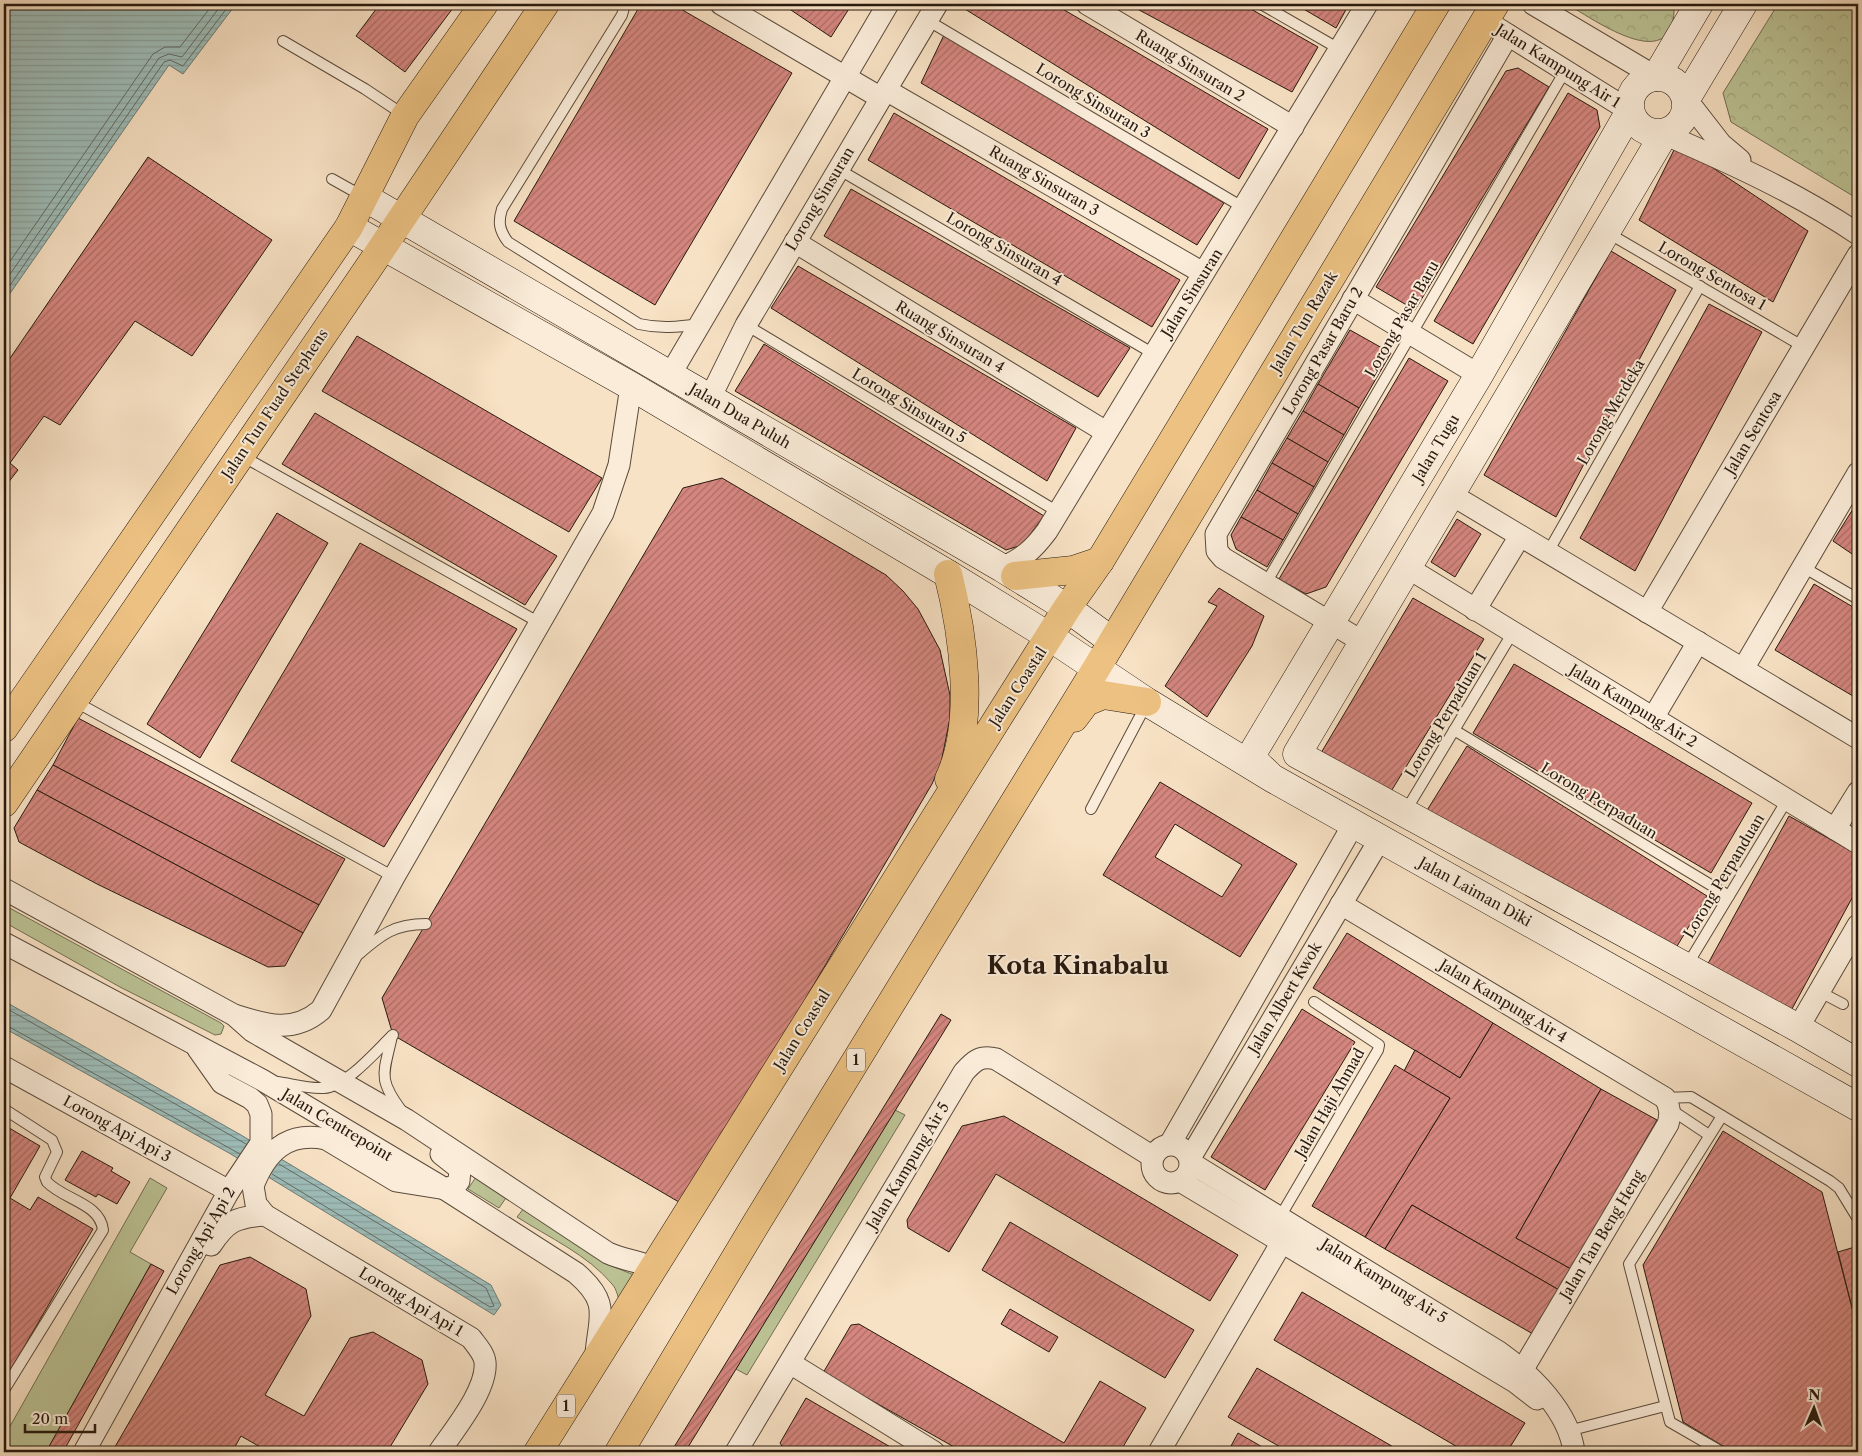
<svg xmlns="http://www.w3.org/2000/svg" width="1862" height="1456" font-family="'Libre Caslon Text',serif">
<defs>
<pattern id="forest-crowns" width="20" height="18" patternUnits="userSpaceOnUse" patternTransform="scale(1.25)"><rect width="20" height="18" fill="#bcc395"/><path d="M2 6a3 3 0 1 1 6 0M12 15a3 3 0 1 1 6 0" fill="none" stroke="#a2a77f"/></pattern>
<pattern id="water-rules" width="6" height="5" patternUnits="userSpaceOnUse" patternTransform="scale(1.25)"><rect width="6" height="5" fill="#9ebdb9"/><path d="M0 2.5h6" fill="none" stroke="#88a29e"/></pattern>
<pattern id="building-hatch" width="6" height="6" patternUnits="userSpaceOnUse" patternTransform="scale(1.25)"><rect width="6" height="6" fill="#d5867f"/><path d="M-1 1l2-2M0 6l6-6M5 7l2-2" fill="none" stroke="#ad6d66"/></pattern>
</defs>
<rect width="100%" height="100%" fill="#f8e2c5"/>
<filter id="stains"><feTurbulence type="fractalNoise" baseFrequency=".004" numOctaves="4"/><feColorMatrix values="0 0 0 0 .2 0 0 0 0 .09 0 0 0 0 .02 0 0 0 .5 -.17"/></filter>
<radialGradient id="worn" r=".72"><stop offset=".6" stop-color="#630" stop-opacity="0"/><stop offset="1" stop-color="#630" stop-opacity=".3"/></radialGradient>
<g fill="#bcc395" stroke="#726e52">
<path d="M4,905l217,118 3,3 -3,8 -6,1 -95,-48 -116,-65z"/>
<path d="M895,1110l10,5 -158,260 -11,-6z"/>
<path d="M478,1174l30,21 -9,13 -31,-19z"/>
<path d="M150,1178l17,10 -37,64 21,12 -105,188h-42v-15z"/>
<path d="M524,1208l83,56 27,11 -13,30c-3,-6 -4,-16 -9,-21 -24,-29 -64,-47 -95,-67z"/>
</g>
<g fill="url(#forest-crowns)" stroke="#726e52">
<path d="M1567,4h107c3,75 -78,17 -107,0z"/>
<path d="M1778,4h80v195l-127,-77 -8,-29z"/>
</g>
<g fill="url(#water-rules)" stroke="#6e7b75">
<path d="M4,4h232l-53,70 -14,-9 -165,237z"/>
<path d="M4,1001l237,134 250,150 10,20 -7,10 -265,-162 -225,-125z"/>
</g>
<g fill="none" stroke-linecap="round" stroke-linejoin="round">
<g stroke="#626b64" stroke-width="1">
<path d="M4,270l149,-216 12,-7h15l33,-43"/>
<path d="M4,283l155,-225 10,-4 13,3 40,-53"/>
<path d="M4,294l160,-232 6,-2 13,6 47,-62"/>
<path d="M4,1007l242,137"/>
<path d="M4,1024l236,130"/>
<path d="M272,1174l218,133 4,-1 -8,-18 -207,-124"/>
</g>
</g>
<g fill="url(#building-hatch)" stroke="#27190e" fill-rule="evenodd">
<path d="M380,4h76l-51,68 -49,-36z"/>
<path d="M641,4h31l120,69 -137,232 -141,-84z"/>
<path d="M782,4h70l-21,33z"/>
<path d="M962,4h92l214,125 -29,50 -279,-173z"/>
<path d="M1128,4h114l76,43 -26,45z"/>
<path d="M1295,4h54l-13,24z"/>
<path d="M944,35l280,168 -27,42 -276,-162z"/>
<path d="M1518,68l31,19 -134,223 -39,-23 130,-216z"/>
<path d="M1568,93l29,17 3,17 -127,217 -39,-23z"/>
<path d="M894,113l286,167 -28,47 -284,-167z"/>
<path d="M1677,144l131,87 -35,71 -134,-82z"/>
<path d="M148,157l124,83 -80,116 -57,-35 -75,104 -16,-9 -34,47 8,7 -14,18v-121z"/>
<path d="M851,189l279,159 -32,49 -274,-161z"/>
<path d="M1611,251l65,39 -120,227 -72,-42z"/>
<path d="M798,266l278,162 -29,53 -276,-173z"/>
<path d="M1709,304l53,28 -127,239 -55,-33z"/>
<path d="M1350,330l41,23 -32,55 -41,-24z"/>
<path d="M357,336l245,142 -33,54 -247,-141z"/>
<path d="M764,344l280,172 -22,29 -16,5 -271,-159z"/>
<path d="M1409,358l39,23 -122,206 -20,7 -27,-15z"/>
<path d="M1318,384l41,24 -15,27 -41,-24z"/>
<path d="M1303,411l41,24 -16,27 -41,-24z"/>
<path d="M315,413l242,143 -32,49 -243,-141z"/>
<path d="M1287,438l41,24 -14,25 -42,-24z"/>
<path d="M1272,463l42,24 -16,27 -41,-24z"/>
<path d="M722,478l164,97 17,16 15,18 22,41 10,45v23l-9,45 -9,21 -248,421 -291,-170 -11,-37 301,-510z"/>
<path d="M1257,490l41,24 -15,26 -42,-23z"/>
<path d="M1858,501v57l-25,-17z"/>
<path d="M277,513l51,30 -128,215 -53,-34z"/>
<path d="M1241,517l42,23 -16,27 -31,-18 -5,-14z"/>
<path d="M1457,519l24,15 -26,43 -24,-15z"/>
<path d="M360,543l157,86 -133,218 -153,-86z"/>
<path d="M1814,584l44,26v89l-83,-49z"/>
<path d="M1219,588l45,28 -12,30 -45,71 -42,-31 52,-80 -9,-4z"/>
<path d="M1413,598l71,41 -97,159 -69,-40z"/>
<path d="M1514,664l238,139 -41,70 -238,-140z"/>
<path d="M78,718l267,141 -26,46 -266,-140z"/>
<path d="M1467,746l240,150 -43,72 -243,-148z"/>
<path d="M53,765l266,140 -16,28 -266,-143z"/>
<path d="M1160,782l137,82 -57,93 -137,-82zM1175,824l67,41 -20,32 -67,-40z"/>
<path d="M37,790l266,143 -18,33 -17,1 -171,-83 -78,-42 -5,-14z"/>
<path d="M1789,816l69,39v32l-78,144 -81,-51z"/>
<path d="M1347,933l146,90 -33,55 -147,-90z"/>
<path d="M1302,1009l53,33 -90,148 -54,-33z"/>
<path d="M941,1014l10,6 -266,432h-14z"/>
<path d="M1493,1023l108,66 -85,149 55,31 -12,21 -147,-85 -27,44 -20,-12 85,-139 -46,-27 11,-21 45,28z"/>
<path d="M1395,1065l55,33 -85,139 -53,-31z"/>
<path d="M1601,1089l56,31 -86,149 -55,-31z"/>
<path d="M1004,1116l234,139 -28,46 -214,-127 -47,78 -41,-24 -1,-8 55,-94z"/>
<path d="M4,1125l36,21 -30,52 20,12 8,-13 55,32 -86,147 -3,-2z"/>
<path d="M1723,1131l99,61 36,139v111l-6,10h-119l-50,-30 -40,-157z"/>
<path d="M82,1151l31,17 -2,3 19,11 -13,22 -19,-10 -2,3 -31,-17z"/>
<path d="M1412,1205l147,85 -26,44 -148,-85z"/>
<path d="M1010,1222l184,108 -29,48 -183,-108z"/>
<path d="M1858,1246v85l-20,-79z"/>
<path d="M250,1257l56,32 5,27 -46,79 39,21 46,-78 23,-6 49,28 6,24 -41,68h-118l-28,-16 -9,16h-120l108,-187z"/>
<path d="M151,1264l13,7 -101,181h-17z"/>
<path d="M1302,1292l223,131 -18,29h-41l-192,-112z"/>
<path d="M1010,1309l48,28 -9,15 -48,-28z"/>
<path d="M859,1324l205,119 36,-62 46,27 -26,44h-157l-140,-79 28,-48z"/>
<path d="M1257,1368l145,84h-113l-61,-35z"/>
<path d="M806,1398l93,54h-113l-6,-9z"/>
<path d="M1238,1433l33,19h-29l-11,-6z"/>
</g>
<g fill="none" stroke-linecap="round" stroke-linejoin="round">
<defs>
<g id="lane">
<path d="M625,4l-3,11 -120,194c-4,13 -3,21 6,33l131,82c22,5 39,3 61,0"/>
<path d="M1261,4l80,46"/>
<path d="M927,20l317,188"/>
<path d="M283,41l82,48 39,26"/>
<path d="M838,169l316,185"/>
<path d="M332,179l32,18"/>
<path d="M1608,233l196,114"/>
<path d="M746,325l312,187"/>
<path d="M242,456l298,167"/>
<path d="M1548,552l152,-266"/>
<path d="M1803,567l55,32"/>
<path d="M1266,583l299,-512"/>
<path d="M74,701l320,176"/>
<path d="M1454,730l275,166"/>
<path d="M1091,809l56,-106"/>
<path d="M1405,812l108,-180"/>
<path d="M359,954c23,-20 36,-30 67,-30"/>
<path d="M1686,967l101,-167"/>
<path d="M1820,992l23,12"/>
<path d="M392,1036c-8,37 -15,42 9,74"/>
<path d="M278,1082c14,2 30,7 46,6 22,-1 53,-38 69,-53"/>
<path d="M1665,1098l26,-1 139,84 9,7 19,31"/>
<path d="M4,1109l48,31 5,12 -12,25 2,5c17,18 53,21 56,48l-99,160"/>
<path d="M1670,1109l39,26"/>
<path d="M1722,1116l-93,148 41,158 52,30"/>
<path d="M1280,1217l98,-167 1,-5 -65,-43"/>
<path d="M1568,1431l97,-25"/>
</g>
<g id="street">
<path d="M721,4l160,94"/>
<path d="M1087,4l206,123"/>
<path d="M1533,4l123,73"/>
<path d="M1497,28l133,83"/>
<path d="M886,90l317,183"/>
<path d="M1686,99l35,45 19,16"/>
<path d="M1664,134c67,29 133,59 194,100"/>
<path d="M795,242l311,190"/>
<path d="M1353,299l126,76"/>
<path d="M670,375l218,-371"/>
<path d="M710,398l36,-73 191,-321"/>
<path d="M1452,495l406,243"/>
<path d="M1002,568c22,-11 30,-17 45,-37l320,-527"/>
<path d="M1408,568l450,275"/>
<path d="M1475,610l45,-74"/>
<path d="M1647,612l211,-357"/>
<path d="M1363,642l-140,-84 -6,-7 -1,-17 292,-499"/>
<path d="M1743,669l115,-196"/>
<path d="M1653,718l45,-76"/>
<path d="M1835,829l23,-37"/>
<path d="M4,889l230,126 18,16 155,89 201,133c15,7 31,8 46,15"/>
<path d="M1341,904l324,194c5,9 6,16 3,26l-145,245"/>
<path d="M4,943l258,137 178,106 136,87c35,30 23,43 20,81"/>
<path d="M234,1015c32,10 59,19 87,-5l73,-133 209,-364 16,-48 12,-79"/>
<path d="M1798,1028l60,-103"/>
<path d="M4,1067l225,124"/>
<path d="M1170,1144l183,-319"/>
<circle cx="1171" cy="1164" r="19"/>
<path d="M1190,1158l190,-319"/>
<path d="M1191,1163l308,189c32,23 70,59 75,100"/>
<path d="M1180,1181l335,201 22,17"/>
<path d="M211,1245c16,-24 25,-28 54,-30"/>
<path d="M790,1363l144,89"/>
<path d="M84,1452l145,-261 32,-48v-29l-4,-10 -7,-6 -28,-15 -24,-34"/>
<path d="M439,1452c15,-22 49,-63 46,-90 -1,-9 -9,-17 -14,-24l-206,-123 -9,-11 -3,-18c13,-34 34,-55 73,-47l70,42 50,8 10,-4 3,-4 1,-12 -19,-15"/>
<path d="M736,1452l228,-380c10,-11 16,-17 32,-13l157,98"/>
<path d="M1159,1452l123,-210"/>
</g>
<g id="secondary">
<circle cx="1658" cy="105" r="28"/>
<path d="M1656,77l43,-73"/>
<path d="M1686,99l57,-95"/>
<path d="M1664,134l-367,620 501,274 60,35"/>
<path d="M364,197l638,371 65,40 45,33"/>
<path d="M349,227l282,159 317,188 102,63 97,65 125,76 586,329"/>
<path d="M1269,775l-16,-15 2,-11 224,-374 151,-264"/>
</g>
<g id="primary">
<path d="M4,728l345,-501 56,-111 79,-112"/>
<path d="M4,803l378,-555 163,-244"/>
</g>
<g id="highway">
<path d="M948,574c15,59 28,148 1,205"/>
<path d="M1015,576l58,-6 27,-9"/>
<path d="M1074,718l12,-16 17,-7 44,7"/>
<path d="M538,1452l377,-602 152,-242 33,-47 336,-557"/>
<path d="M619,1452l138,-230 339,-553 399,-665"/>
</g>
</defs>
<use href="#lane" stroke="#5b4b3c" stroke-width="12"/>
<use href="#street" stroke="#5b4b3c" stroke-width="23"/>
<use href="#secondary" stroke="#27190e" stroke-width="29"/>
<use href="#primary" stroke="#27190e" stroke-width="29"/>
<use href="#highway" stroke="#27190e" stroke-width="29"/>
<use href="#lane" stroke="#faecd9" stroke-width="10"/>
<use href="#street" stroke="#faecd9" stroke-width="21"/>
<use href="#secondary" stroke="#faecd9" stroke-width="28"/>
<use href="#primary" stroke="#ecc182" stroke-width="28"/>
<use href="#highway" stroke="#ecc182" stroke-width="28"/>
</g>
<g text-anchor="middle" stroke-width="4" stroke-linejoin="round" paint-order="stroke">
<g fill="#faecd9" stroke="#66584b" stroke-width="1">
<rect x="847" y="1048.5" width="18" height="23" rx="4"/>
<rect x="557" y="1394.5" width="18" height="23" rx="4"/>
</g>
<g font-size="14" font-weight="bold" fill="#27190e">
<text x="856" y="1065">1</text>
<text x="566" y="1411">1</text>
</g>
<g font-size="15" fill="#27190e" stroke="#faecd9">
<text transform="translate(1190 66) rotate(31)" y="5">Ruang Sinsuran 2</text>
<text transform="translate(1558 66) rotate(32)" y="5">Jalan Kampung Air 1</text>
<text transform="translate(1093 101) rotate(31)" y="5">Lorong Sinsuran 3</text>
<text transform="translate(1044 181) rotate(30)" y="5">Ruang Sinsuran 3</text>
<text transform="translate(820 199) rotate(-59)" y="5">Lorong Sinsuran</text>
<text transform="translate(1004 249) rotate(30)" y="5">Lorong Sinsuran 4</text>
<text transform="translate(1712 276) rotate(30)" y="5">Lorong Sentosa 1</text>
<text transform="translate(1192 293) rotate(-58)" y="5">Jalan Sinsuran</text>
<text transform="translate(1402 319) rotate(-60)" y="5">Lorong Pasar Baru</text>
<text transform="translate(1304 322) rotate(-59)" y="5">Jalan Tun Razak</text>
<text transform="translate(950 337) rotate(31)" y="5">Ruang Sinsuran 4</text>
<text transform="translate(1323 351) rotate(-60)" y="5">Lorong Pasar Baru 2</text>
<text transform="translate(275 404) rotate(-56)" y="5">Jalan Tun Fuad Stephens</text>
<text transform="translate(909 406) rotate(31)" y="5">Lorong Sinsuran 5</text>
<text transform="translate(1611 412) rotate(-60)" y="5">Lorong Merdeka</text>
<text transform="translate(740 416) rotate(30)" y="5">Jalan Dua Puluh</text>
<text transform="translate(1753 433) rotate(-59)" y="5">Jalan Sentosa</text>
<text transform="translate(1436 448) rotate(-59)" y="5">Jalan Tugu</text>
<text transform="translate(1018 687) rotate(-57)" y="5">Jalan Coastal</text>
<text transform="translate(1633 706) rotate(31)" y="5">Jalan Kampung Air 2</text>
<text transform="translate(1446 715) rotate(-59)" y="5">Lorong Perpaduan 1</text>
<text transform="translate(1599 801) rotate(31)" y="5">Lorong Perpaduan</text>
<text transform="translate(1724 876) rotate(-59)" y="5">Lorong Perpanduan</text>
<text transform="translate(1475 892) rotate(29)" y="5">Jalan Laiman Diki</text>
<text transform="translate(1285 998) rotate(-59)" y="5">Jalan Albert Kwok</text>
<text transform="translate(1503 1001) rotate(31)" y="5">Jalan Kampung Air 4</text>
<text transform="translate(802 1030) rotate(-58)" y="5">Jalan Coastal</text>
<text transform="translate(1330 1103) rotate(-60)" y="5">Jalan Haji Ahmad</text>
<text transform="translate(337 1125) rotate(31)" y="5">Jalan Centrepoint</text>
<text transform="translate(117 1129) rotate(29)" y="5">Lorong Api Api 3</text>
<text transform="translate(908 1166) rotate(-59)" y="5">Jalan Kampung Air 5</text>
<text transform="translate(1602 1235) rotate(-59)" y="5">Jalan Tan Beng Heng</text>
<text transform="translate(201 1241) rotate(-60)" y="5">Lorong Api Api 2</text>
<text transform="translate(1384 1281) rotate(32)" y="5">Jalan Kampung Air 5</text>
<text transform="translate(411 1302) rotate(31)" y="5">Lorong Api Api 1</text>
</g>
<g font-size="25" font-weight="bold" fill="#27190e" stroke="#faecd9">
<text x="1078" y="974">Kota Kinabalu</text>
</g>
</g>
<rect width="1862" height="1456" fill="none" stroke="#f8e2c5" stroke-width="20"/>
<rect x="5" y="5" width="1852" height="1446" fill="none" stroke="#27190e" stroke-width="2.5"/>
<rect x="10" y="10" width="1842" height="1436" fill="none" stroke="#27190e"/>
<g transform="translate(1814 1408) rotate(2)" stroke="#faecd9" stroke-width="4" paint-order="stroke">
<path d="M0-4L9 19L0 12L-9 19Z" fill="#27190e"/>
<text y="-8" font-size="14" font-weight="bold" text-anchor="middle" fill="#27190e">N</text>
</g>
<path d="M25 1424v8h70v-8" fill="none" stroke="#27190e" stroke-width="2.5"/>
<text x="32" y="1424" font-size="15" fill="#27190e" stroke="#faecd9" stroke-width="4" paint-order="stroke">20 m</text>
<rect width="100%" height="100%" filter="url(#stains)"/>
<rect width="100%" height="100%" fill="url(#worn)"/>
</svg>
